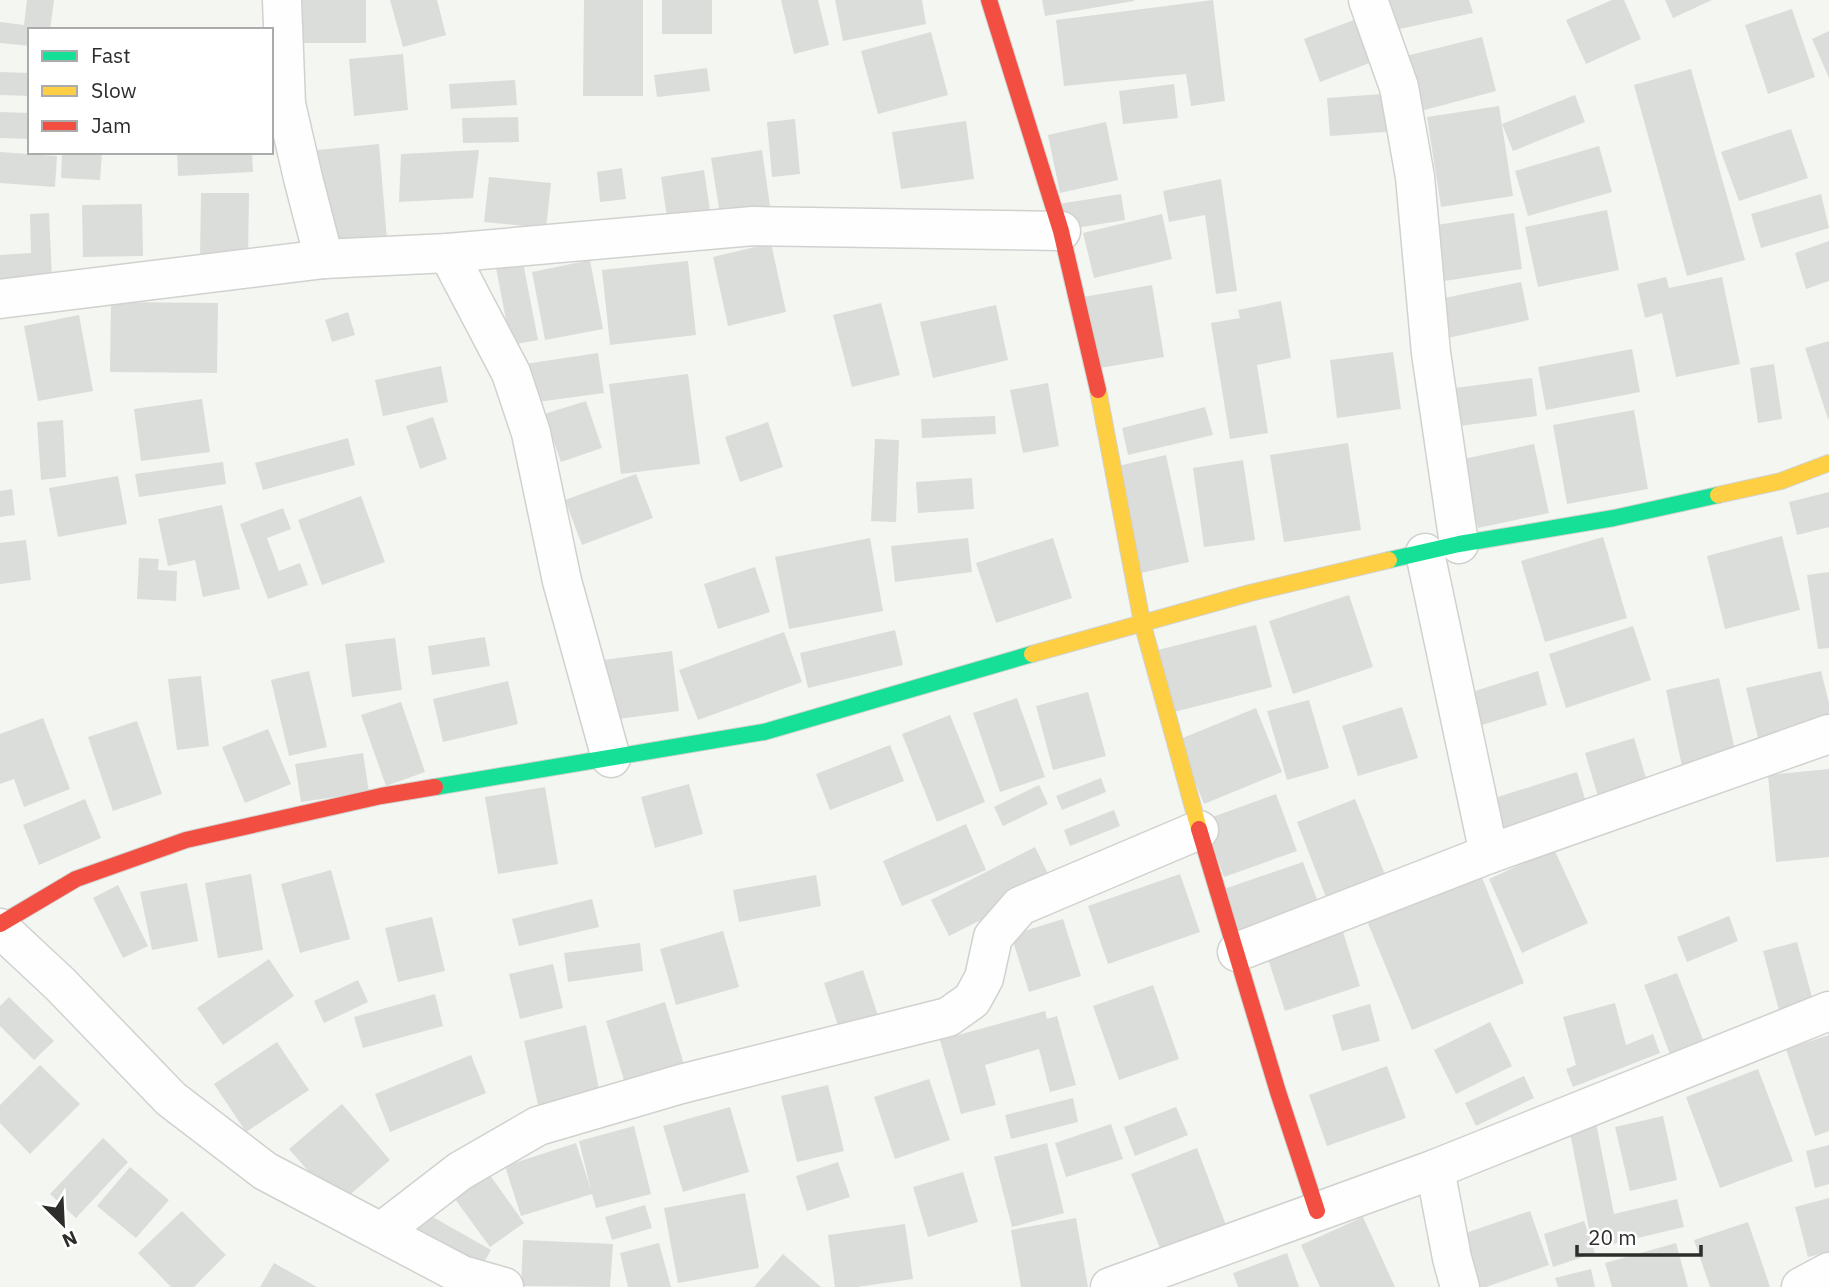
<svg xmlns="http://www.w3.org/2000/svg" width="1829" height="1287" font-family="'IBM Plex Sans',sans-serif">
<rect width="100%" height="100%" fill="#f4f6f2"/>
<g fill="#dbddda">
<path d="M27,0h27l-4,30h-20v16l-30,-3v-21l24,3z"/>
<rect x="291" y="0" width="75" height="43"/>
<path d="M390,0h47l9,35 -43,12z"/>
<path d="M584,0h59v96h-60z"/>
<rect x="662" y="0" width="50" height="34"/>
<path d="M781,0h37l11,45 -35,9z"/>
<path d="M835,0h87l4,24 -83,17z"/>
<path d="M1042,0h92v1l-89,15z"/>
<path d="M1213,0l12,101 -34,5 -5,-32 -122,12 -8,-66z"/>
<path d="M1387,0h82l4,13 -78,17z"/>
<path d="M1612,0h12l17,39 -55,25 -20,-44z"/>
<path d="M1665,0h47l-39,18z"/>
<path d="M1792,9l23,68 -47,17 -23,-69z"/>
<path d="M1364,16l16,43 -60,23 -16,-43z"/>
<path d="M1829,31v47l-17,-39z"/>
<path d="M931,32l17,63 -70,19 -17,-63z"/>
<path d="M1482,37l14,54 -75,20 -15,-55z"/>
<path d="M403,54l5,56 -54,6 -5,-57z"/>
<path d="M707,68l3,23 -53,6 -3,-22z"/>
<path d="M1691,69l54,191 -58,16 -53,-191z"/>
<path d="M0,72l30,1v23l-30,-1z"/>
<path d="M515,80l2,25 -66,4 -2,-25z"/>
<path d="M1174,84l4,34 -55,6 -4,-33z"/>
<path d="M1396,93l3,38 -69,5 -3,-38z"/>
<path d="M1575,95l10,27 -72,29 -11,-27z"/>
<path d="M1499,106l14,90 -72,11 -14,-90z"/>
<path d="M0,112l30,1v26l-30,-1z"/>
<path d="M518,117l1,25 -56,1 -1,-25z"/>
<path d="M795,119l5,55 -28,3 -5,-55z"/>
<path d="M966,121l8,58 -73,10 -9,-57z"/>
<path d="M1106,122l12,58 -58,13 -12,-58z"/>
<path d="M1791,129l17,49 -69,23 -18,-49z"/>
<path d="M379,144l8,96 -63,6 -7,-96z"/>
<path d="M1599,146l13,46 -84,24 -13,-45z"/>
<path d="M479,150l-6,48 -74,4 2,-48z"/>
<path d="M762,150l9,63 -50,8 -10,-63z"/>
<path d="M0,152l57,4 -2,31 -55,-4z"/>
<path d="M62,152l40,2 -2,26 -39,-2z"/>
<path d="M177,152h75l1,20 -75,4z"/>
<path d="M622,168l4,31 -26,3 -3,-30z"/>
<path d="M704,170l7,48 -43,6 -7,-47z"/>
<path d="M489,177l62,6 -5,45 -62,-6z"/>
<path d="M1221,179l16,112 -21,3 -11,-79 -36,7 -6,-31z"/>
<path d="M201,193h48l-1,68 -48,-1z"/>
<path d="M1121,194l4,26 -61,10 -5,-26z"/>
<path d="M1821,194l8,34 -68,20 -10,-34z"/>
<path d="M142,204l1,52 -60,1 -1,-52z"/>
<path d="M1607,210l12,60 -81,17 -13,-60z"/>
<path d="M49,213l3,66 -52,3v-27l31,-2 -1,-39z"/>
<path d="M1514,213l8,56 -84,13 -8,-56z"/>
<path d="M1162,214l10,45 -78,19 -11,-45z"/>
<path d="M1829,241v40l-23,8 -11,-36z"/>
<path d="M771,243l15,69 -58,14 -15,-69z"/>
<path d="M521,252l17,88 -27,5 -17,-87z"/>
<path d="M590,260l13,69 -58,11 -13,-68z"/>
<path d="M688,261l8,74 -86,10 -8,-75z"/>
<path d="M1666,277l3,11 53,-11 18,87 -64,13 -14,-64 -17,5 -8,-34z"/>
<path d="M1521,282l8,38 -86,19 -8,-39z"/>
<path d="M1152,285l12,72 -70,12 -11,-72z"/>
<path d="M1281,301l10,57 -34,7 11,68 -38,6 -19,-116 29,-5 -2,-8z"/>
<path d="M111,302l107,1 -1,70 -107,-1z"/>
<path d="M881,303l19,72 -48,12 -19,-72z"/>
<path d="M996,305l12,55 -75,18 -13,-56z"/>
<path d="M348,312l7,23 -23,7 -7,-22z"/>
<path d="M79,315l14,76 -55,10 -14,-75z"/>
<path d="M1829,341v78h-1l-23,-71z"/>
<path d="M1632,349l8,43 -94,18 -8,-43z"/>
<path d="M1393,352l8,57 -64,9 -7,-58z"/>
<path d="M598,353l6,40 -74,10 -5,-39z"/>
<path d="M1774,364l8,55 -24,4 -8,-55z"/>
<path d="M441,366l7,36 -65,14 -8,-36z"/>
<path d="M688,374l12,90 -79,10 -12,-90z"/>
<path d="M1532,378l5,38 -86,11 -4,-38z"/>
<path d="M1048,383l11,63 -36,7 -13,-63z"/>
<path d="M202,399l8,53 -69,9 -7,-52z"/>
<path d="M586,401l16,47 -41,14 -17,-48z"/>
<path d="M1205,407l8,28 -85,20 -6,-27z"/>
<path d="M1634,410l14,79 -81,15 -14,-79z"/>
<path d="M995,416l1,18 -74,4 -1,-19z"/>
<path d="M433,417l14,42 -27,10 -14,-43z"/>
<path d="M63,420l3,57 -25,3 -4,-58z"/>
<path d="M768,422l15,45 -43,15 -15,-45z"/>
<path d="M348,438l7,27 -92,25 -8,-27z"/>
<path d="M875,439l24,1 -3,82 -25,-1z"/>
<path d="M1348,443l13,87 -77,12 -14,-87z"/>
<path d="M1534,444l15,69 -71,15 -15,-69z"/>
<path d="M1166,455l23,107 -48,11 -23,-107z"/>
<path d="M1243,460l12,80 -51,7 -11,-79z"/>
<path d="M223,462l3,22 -87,13 -4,-23z"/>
<path d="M636,474l17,44 -71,27 -17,-45z"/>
<path d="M118,476l9,48 -69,13 -9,-49z"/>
<path d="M972,478l2,31 -56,4 -2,-31z"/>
<path d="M12,489l3,26 -15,2v-26z"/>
<path d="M1829,492v35l-32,8 -8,-33z"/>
<path d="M361,496l24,66 -63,23 -24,-65z"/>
<path d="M222,505l18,84 -37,8 -8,-37 -27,6 -10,-47z"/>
<path d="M283,508l8,21 -24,9 12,33 21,-8 8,22 -40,14 -28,-75z"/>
<path d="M1782,536l18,74 -75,19 -18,-73z"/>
<path d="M1603,537l24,81 -82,24 -24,-81z"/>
<path d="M870,538l13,73 -94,18 -14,-72z"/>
<path d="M968,538l4,34 -77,10 -4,-36z"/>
<path d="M1053,538l19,60 -76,25 -20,-60z"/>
<path d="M26,540l5,40 -31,4v-41z"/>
<path d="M139,558l20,1 -1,11 19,1 -1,30 -39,-2z"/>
<path d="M755,567l15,45 -52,17 -14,-45z"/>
<path d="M1829,572v76l-11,1 -11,-74z"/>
<path d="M1349,595l24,72 -80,27 -24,-73z"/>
<path d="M1256,625l16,62 -98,25 -16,-62z"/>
<path d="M1633,626l18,54 -85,28 -17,-54z"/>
<path d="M895,630l8,35 -95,23 -8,-35z"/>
<path d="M784,632l18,50 -104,38 -19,-50z"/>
<path d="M485,637l5,29 -58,9 -4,-29z"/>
<path d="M395,638l7,52 -50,7 -7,-53z"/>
<path d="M672,651l7,60 -76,10 -8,-60z"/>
<path d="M309,671l18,76 -38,9 -18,-76z"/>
<path d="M1538,671l9,34 -65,20 -10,-33z"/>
<path d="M1821,671l8,32v24l-70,15 -13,-54z"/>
<path d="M201,676l8,70 -32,4 -9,-71z"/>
<path d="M1719,678l18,81 -54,12 -17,-81z"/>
<path d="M508,681l10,43 -75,18 -10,-43z"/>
<path d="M1088,692l18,64 -53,14 -17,-64z"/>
<path d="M1017,698l28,79 -45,15 -27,-79z"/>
<path d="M1309,700l20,68 -42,12 -20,-69z"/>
<path d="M401,702l24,70 -39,14 -25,-71z"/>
<path d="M1402,707l16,51 -60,18 -16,-50z"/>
<path d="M1256,708l26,64 -78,32 -26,-64z"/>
<path d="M950,715l35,87 -48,20 -35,-88z"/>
<path d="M43,718l27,71 -46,18 -10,-28 -14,5v-50z"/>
<path d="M137,721l25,73 -49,17 -25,-74z"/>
<path d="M268,729l23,55 -46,19 -23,-56z"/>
<path d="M1634,738l15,50 -49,15 -15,-50z"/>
<path d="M890,745l14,36 -74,29 -14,-36z"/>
<path d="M363,753l6,39 -68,10 -6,-38z"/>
<path d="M1829,769v88l-53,5 -8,-87z"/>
<path d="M1577,772l13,44 -89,27 -13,-43z"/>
<path d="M1101,778l5,14 -44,18 -6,-14z"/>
<path d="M689,784l14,50 -48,14 -14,-51z"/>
<path d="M1039,785l9,19 -45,22 -9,-19z"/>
<path d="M545,787l13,77 -60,10 -13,-77z"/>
<path d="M1276,794l21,57 -73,26 -20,-57z"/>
<path d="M85,799l16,39 -62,27 -16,-40z"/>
<path d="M1355,799l33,83 -59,23 -32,-83z"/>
<path d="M1114,810l6,16 -50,20 -6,-16z"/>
<path d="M966,824l20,46 -84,36 -19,-45z"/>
<path d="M1035,847l18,37 -104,52 -18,-36z"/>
<path d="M1554,849l34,74 -66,30 -33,-74z"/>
<path d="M1303,862l19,51 -79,28 -19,-52z"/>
<path d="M331,870l19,69 -50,14 -19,-69z"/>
<path d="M251,874l12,76 -45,8 -13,-75z"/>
<path d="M1180,874l20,58 -92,32 -20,-58z"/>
<path d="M816,875l5,31 -82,16 -6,-32z"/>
<path d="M1481,875l43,108 -112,47 -45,-109z"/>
<path d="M187,883l11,58 -46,9 -12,-58z"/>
<path d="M118,885l30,61 -25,12 -30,-60z"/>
<path d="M592,899l7,28 -80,19 -7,-27z"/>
<path d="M1729,916l9,25 -51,21 -10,-25z"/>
<path d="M432,917l13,54 -47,11 -13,-54z"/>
<path d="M1063,919l18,57 -52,16 -18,-57z"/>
<path d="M723,931l16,56 -63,18 -16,-56z"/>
<path d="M1343,932l17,54 -75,25 -18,-55z"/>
<path d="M1797,942l18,66 -34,10 -18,-67z"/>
<path d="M640,943l3,28 -75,11 -4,-29z"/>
<path d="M269,959l25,37 -71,49 -26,-37z"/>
<path d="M553,964l10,44 -43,11 -11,-45z"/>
<path d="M863,970l18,55 -39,13 -18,-55z"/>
<path d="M1677,973l28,72 -34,12 -27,-72z"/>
<path d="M358,980l10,22 -44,21 -10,-22z"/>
<path d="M1153,985l26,74 -60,21 -26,-74z"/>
<path d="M435,994l8,32 -80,22 -9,-31z"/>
<path d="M9,997l45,44 -20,19 -34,-34v-20z"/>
<path d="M665,1002l21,69 -59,19 -21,-69z"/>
<path d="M1615,1003l11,42 27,-11 7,19 -87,34 -7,-18 10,-4 -13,-48z"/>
<path d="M1370,1004l10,37 -38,10 -10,-36z"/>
<path d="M1045,1011l2,8 10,-3 19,69 -26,7 -11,-43 -54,16 11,40 -35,9 -21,-74z"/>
<path d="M1490,1022l22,44 -56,28 -22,-44z"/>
<path d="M586,1025l15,74 -61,15 -16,-73z"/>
<path d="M1829,1035v96l-14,5 -29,-87z"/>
<path d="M277,1042l32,48 -63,42 -32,-48z"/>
<path d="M471,1055l15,38 -96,39 -15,-38z"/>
<path d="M40,1065l40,39 -50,50 -30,-31v-18z"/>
<path d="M1387,1066l19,52 -79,28 -18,-51z"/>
<path d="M1758,1069l35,92 -73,27 -34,-91z"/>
<path d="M1524,1076l10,22 -58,28 -11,-23z"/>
<path d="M929,1079l21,61 -55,19 -21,-62z"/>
<path d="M828,1085l16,66 -47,11 -16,-66z"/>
<path d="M1073,1098l5,24 -67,17 -6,-24z"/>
<path d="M342,1104l48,56 -52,45 -49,-56z"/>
<path d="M730,1107l19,65 -66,20 -20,-66z"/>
<path d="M1176,1107l12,28 -53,21 -11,-29z"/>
<path d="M1663,1116l14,64 -47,11 -15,-64z"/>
<path d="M1596,1123l18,91 63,-15 7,28 -88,21 -5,-19h-2l-20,-101z"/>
<path d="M1111,1124l12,35 -57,18 -11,-34z"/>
<path d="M634,1126l17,68 -55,14 -4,-14 -71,22 -16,-50 71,-23 15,47 -12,-49z"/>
<path d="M103,1138l25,24 -52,56 -26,-24z"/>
<path d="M1047,1143l17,70 -52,14 -18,-70z"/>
<path d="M1829,1145v39l-14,4 -9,-37z"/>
<path d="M1197,1148l29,77 -65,26 -30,-77z"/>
<path d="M838,1162l12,35 -43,14 -11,-35z"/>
<path d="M130,1167l39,33 -33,38 -39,-32z"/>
<path d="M487,1171l37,52 -34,24 -38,-52z"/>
<path d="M963,1172l15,50 -50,15 -15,-50z"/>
<path d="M745,1193l14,75 -81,15 -14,-75z"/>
<path d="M1829,1198v54l-21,5 -13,-50z"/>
<path d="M645,1205l7,23 -40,12 -7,-23z"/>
<path d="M417,1208l74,42 -15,26 -74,-42z"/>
<path d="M182,1211l44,44 -32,32h-23l-33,-34z"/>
<path d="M1530,1211l19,54 -63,22h-12l-17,-51z"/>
<path d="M1363,1217l32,70h-75l-19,-42z"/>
<path d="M1076,1218l12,69h-67l-10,-57z"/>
<path d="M1584,1221l11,32 -42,14 -9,-33z"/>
<path d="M1748,1222l22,65h-60l-16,-47z"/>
<path d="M905,1224l8,55 -56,8h-22l-7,-52z"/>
<path d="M523,1240l90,4 -3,43 -89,-1z"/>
<path d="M659,1243l12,44h-43l-8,-34z"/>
<path d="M1676,1243l12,44h-76l-7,-24z"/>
<path d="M1287,1253l12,34h-61l-5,-14z"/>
<path d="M783,1254l38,33h-67z"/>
<path d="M274,1263l43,24h-57z"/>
<path d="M1591,1269l4,18h-37l-3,-9z"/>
</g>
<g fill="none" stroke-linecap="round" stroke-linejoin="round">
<defs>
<g id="street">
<path d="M282,0l4,104 17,74 21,81"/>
<path d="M1368,0l31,87 16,90 16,176 28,191"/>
<path d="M448,253l63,120 20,60 31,148 49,177"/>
<path d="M0,299l324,-40 124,-6 305,-27 308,5"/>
<path d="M1425,553l64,301"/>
<path d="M0,928l60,56 111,115 94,72 197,104 42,12"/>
<path d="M1237,952l252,-98 340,-120"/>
<path d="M1435,1169l17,89 8,29"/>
<path d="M381,1232l79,-61 78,-45 143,-42 267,-67 24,-17 12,-22 9,-41 27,-31 179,-76"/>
<path d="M1110,1287l325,-118 394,-158"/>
<path d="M1801,1287l28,-15"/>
</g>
<g id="fast">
<path d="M1389,560l70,-16 155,-26 104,-23"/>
<path d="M435,787l329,-55 268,-78"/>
</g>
<g id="slow">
<path d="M1098,390l44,232 57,207"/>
<path d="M1718,495l63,-14 48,-18"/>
<path d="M1032,654l218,-61 139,-33"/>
</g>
<g id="jam">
<path d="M989,0l72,231 37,159"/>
<path d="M1199,829l79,263 39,119"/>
<path d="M0,924l76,-45 110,-39 195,-44 54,-9"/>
</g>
</defs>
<use href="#street" stroke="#d1d2cf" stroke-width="41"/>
<use href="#fast" stroke="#d1d2cf" stroke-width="18"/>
<use href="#slow" stroke="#d1d2cf" stroke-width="18"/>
<use href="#jam" stroke="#d1d2cf" stroke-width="18"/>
<use href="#street" stroke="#fdfefd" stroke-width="38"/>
<use href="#fast" stroke="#16e098" stroke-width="16"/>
<use href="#slow" stroke="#ffcf43" stroke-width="16"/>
<use href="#jam" stroke="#f24e42" stroke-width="16"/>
</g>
<rect x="28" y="28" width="245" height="126" fill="#ffffff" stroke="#ababab" stroke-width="2"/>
<rect x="42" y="51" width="35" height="10" fill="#16e098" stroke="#ababab" stroke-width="2"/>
<text x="91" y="63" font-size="21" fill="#2d2e2c">Fast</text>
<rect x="42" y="86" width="35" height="10" fill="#ffcf43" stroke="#ababab" stroke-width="2"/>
<text x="91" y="98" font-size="21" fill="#2d2e2c">Slow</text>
<rect x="42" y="121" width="35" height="10" fill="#f24e42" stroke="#ababab" stroke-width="2"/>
<text x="91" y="133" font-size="21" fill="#2d2e2c">Jam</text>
<g transform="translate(63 1224) rotate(156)" stroke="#ffffff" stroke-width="5" paint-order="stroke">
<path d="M0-5L12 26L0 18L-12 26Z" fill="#2d2e2c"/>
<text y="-10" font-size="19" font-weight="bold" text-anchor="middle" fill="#2d2e2c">N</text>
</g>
<path d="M1577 1245v10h124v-10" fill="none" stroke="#2d2e2c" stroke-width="3.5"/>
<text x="1588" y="1245" font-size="21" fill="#2d2e2c" stroke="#ffffff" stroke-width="5" paint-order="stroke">20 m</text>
</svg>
